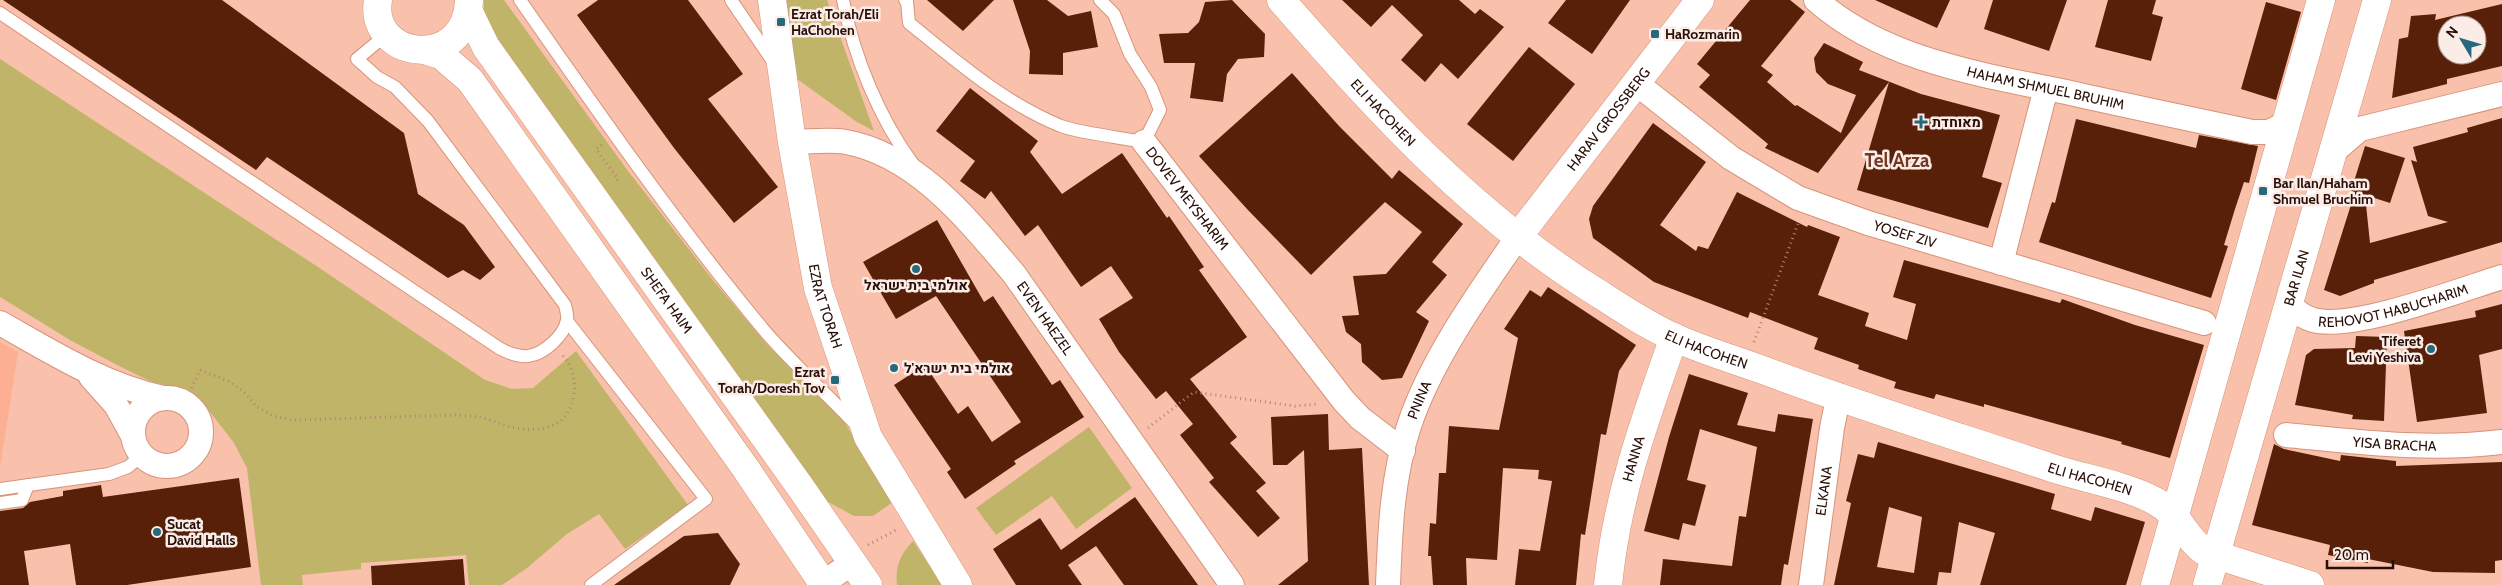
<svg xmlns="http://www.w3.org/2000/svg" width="2502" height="585" font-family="Cabin,Heebo,sans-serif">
<rect width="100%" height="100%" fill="#f9c0ab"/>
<path fill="#fdaf93" d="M0,342l18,10 -18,116z"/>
<g fill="#c0b468">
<path d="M484,0h20l124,171 84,108 56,67 66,59 59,97 -20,14h-19l-31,-17 -326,-452 -13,-31z"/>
<path d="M784,0h43l47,131 -17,-9 -60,-43z"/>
<path d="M0,59l318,208 167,113 27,9 21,-1 43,-37 112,154 -63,44 -26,-35 -32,20 -40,34 -25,17h-33l-3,-30 -105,8v6l-59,6 1,10h-42l-14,-117 -13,-25 -30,-39 -28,-16 -26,-7 -29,-14 -51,-27 -70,-43z"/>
<path d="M1089,427l43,61 -56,41 -24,-33 -56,39 -20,-27z"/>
<path d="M913,541l29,44h-45c-2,-19 3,-30 16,-44z"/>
</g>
<g fill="#582008" fill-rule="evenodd">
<path d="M3,0h219l182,133 14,61 46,31 31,42 -15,13 -17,-10 -15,8 -181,-121 -11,13z"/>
<path d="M598,0h90l55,74 -35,25 70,88 -44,36 -60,-75 -97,-133z"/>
<path d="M927,0h67l-31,31z"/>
<path d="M1013,0h34l21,16 23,-5 7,36 -35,6v22l-34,-1 1,-23z"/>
<path d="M1232,0l33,34 -1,23 -26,2 -11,15 -4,28 -33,-4 5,-35h-31l-5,-29 29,-1 11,-11 6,-20z"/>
<path d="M1342,0h117l16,14 5,-5 24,18 -46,52 -17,-16 -16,19 -24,-22 22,-25 -31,-30 -21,22z"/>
<path d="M1566,0h64l-38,54 -44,-31z"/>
<path d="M1750,0h40l15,12 -44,54 12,9 -6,7 28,24 2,-1 44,28 15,-38 -28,-11 -12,-12 -2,-14 10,-15 39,19 -4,8 62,24 79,21 -18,62 20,6 -14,45 -131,-38 32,-108 -71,91 -53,-25 3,-4 -69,-57 11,-12 -13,-11z"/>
<path d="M1875,0h75l-13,28z"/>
<path d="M1993,0h74l-18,51 -65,-22z"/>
<path d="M2108,0h48l-4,14 11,3 -12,44 -56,-14z"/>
<path d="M2266,2l35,10 -25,88 -35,-11z"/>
<path d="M2502,4v62l-55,13v5l-55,14 7,-59 9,-2 3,-21 25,-2 -1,6zM2447,25h30v30h-30z"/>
<path d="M1529,47l46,37 -62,77 -46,-37z"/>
<path d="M1292,73l47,53 53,53 7,-9 64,54 -31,38 15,13 -31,37 13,9 -27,57 -20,2 -20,-18 -1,-18 -15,-12 -4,-16 17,-1 -6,-39 33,-2 36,-42 -37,-30 -74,73 -64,-66 -48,-53z"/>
<path d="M970,88l68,53 -8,11 32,42 60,-41 45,65 2,-2 35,51 -5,3 48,67 -57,42 47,58 -7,6 36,40 -10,8 24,27 -22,19 -49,-55 5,-4 -34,-43 13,-11 -27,-33 -10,8 -37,-47 -20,-33 34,-21 -22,-32 -30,21 -43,-62 -13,11 -34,-45 -6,8 -25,-18 15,-20 -39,-30z"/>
<path d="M2502,118v124l-128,38v3l-34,13 -16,-6 31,-98 -4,-1 14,-45 40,12 -15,45 -25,-8 5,48 78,-21 -20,-6 -17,-56 6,2 -4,-15 55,-15 -1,-4z"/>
<path d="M2076,119l120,29 3,-13 59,11 -9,37 -5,-1 -9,27 -11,36 4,1 -17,52 -172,-56 13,-40 3,1z"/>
<path d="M1653,123l53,39 -46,63 36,26 2,-5 10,3 29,-57 70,35 1,-2 32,12 -22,58 51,18 -4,13 42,14 9,-36 -23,-7 11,-37 156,43 2,-4 73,26 69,20 -34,113 -49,-14 1,-2 -138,-38v3l-48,-13 -2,5 -40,-11 2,-6 -38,-13 1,-4 -45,-16 4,-11 -68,-26 -2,6 -94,-36 -61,-44 -4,-19 4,-13z"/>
<path d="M937,220l47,82 9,-6 59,89 8,-5 24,37 -70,44 2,3 -51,35 -18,-27 4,-3 -57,-84 31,-20 33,49 10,-8 24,36 29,-20 -85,-126 -40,23 -33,-57z"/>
<path d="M1548,287l88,58 -17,26 -13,64 -5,-1 -16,101 -4,-1 -5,51h-61l4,-36 21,2 12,-70 -14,-2 1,-9 -36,-2 -6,92 -31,-2 1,27h-34l-2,-29h-3l2,-33 6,1 3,-51h7l3,-47 50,4 19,-92 -14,-9 26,-39 11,7z"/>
<path d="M2502,304v45l-23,6 8,58 -70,9 -13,-91 72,-14 -1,-6z"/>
<path d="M2356,336l31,1 -3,84 -32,-2 1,-4 -58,-10 11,-50 8,-6 41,-1z"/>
<path d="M1689,374l59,19 -11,32 38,7 3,-18 35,5 -25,146 -4,-1 -3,21h-121l3,-26 69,7 7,-50 7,1 11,-70 -57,-18 -13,51 19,5 -11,41 -12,-3 -4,17 -35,-9 25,-94z"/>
<path d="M1328,414l1,36 33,-2 7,137h-91l30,-24 -4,-111 -17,15h-14l-2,-48z"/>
<path d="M1878,442l177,52 -4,15 40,12 4,-14 50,15 -19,63h-146l15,-52 -36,-11 -8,51 -12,-1 -2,13h-103l17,-82 -5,-2 12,-47 16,4zM1889,507l33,10 -8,56 -37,-6z"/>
<path d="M2274,444l10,5 56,12 1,-6 55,6v5l106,-4v98l-7,1v12l-62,-1 -65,-13v4l-40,-8 2,-10 -78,-20z"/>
<path d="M239,478l12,89 -124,18h-51l-6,-41 -46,7 5,34h-29v-74l23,-3 7,-6 33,-6v-5l38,-6 2,12z"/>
<path d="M1135,497l63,88h-74l-28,-39 -28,19 14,20h-66l-23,-36 47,-31 21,32z"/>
<path d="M718,533l22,31 -10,21h-116l70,-49z"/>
<path d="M463,559l2,26h-93l-1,-19z"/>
</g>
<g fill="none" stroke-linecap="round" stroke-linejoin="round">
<defs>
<g id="service">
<path d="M520,0c78,112 156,224 243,329 29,34 64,65 95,98"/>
<path d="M731,0l43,63"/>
<path d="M843,0c11,57 36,118 70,164"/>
<path d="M905,0l2,2 2,21c47,38 95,80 152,103 23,8 58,11 83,16l16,-32 -9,-23 -21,-33 -16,-40 -14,-14"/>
<path d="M0,13l499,335c9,5 18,9 29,8 16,-2 36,-20 39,-36 1,-5 -1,-10 -2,-15l-137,-184 -33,-34 -18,-10 -20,-18 30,-25"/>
<path d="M567,321l139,178 -115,86"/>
<path d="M0,489l109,-15 19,-7 14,-12"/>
<path d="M0,503l22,-3 6,-15"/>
</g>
<g id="minor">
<path id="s1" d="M1816,0c68,60 163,74 250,92 62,14 124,27 186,40h17l18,-9"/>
<path id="s2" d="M1636,83l95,75 67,40 70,25 336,100"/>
<path id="s3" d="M792,142c17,0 37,-3 54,0 71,13 123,79 168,132l218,311"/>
<path id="s4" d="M1144,142l200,259 16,17 43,33"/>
<path d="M2332,153l28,-24 142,-35"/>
<path d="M2001,263l45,-175"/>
<path id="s5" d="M2289,303c6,8 14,14 24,17 39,11 147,-30 189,-43"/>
<path d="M0,323c53,30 104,62 163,75"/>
<path d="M91,377l25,28 17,31"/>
<circle cx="167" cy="432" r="34"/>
<path id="s6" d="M2286,435c72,7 144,16 216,7"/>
<path d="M819,585l34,-22"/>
<path id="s7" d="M1388,585c2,-53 4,-108 21,-159 21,-64 69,-132 108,-188"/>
<path id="s8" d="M1811,585l21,-157 6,-30"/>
</g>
<g id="tertiary">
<path d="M378,0c-10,60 88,72 91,1"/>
<path id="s9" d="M772,0l20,142 26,146 50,149 90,148"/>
<path id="s10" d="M1281,0c98,112 192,216 320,295 23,15 46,30 72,42 31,14 66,24 98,36 92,34 185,63 278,94 32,11 77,18 106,34 26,14 28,35 49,50l106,34"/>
<path id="s11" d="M469,12l17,35 315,441 67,97"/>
<path d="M428,51l13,4 29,25 276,389 78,116"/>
<path id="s12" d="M1517,238l183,-238"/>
<path id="s13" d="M1608,585c9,-90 36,-163 66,-248"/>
<path d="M2155,585l166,-585"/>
<path id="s14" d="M2207,585l170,-585"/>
</g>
</defs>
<use href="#service" stroke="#d7937a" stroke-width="14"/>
<use href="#minor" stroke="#d7937a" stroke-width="26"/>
<use href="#tertiary" stroke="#d7937a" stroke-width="29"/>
<g stroke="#b38574" stroke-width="3" stroke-dasharray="1 4" stroke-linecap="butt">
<path d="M602,145l-6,4 22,30 -4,4"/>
<path d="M1754,342l45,-121"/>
<path d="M187,397l13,-27 28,11 15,10 13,15 17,10 19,4 165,-5c8,1 16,1 23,2 10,2 20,7 30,10 31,6 59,2 64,-33 2,-15 -2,-29 -12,-39"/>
<path d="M1148,428l46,-36 101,14 23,-2"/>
<path d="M868,545l28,-15"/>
</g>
<use href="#service" stroke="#fff" stroke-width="12"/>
<use href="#minor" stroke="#fff" stroke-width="24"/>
<use href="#tertiary" stroke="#fff" stroke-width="28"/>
</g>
<g fill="#27697c" stroke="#fbece7" stroke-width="2">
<rect x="776" y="17" width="10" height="10" rx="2.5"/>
<rect x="1650" y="29" width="10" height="10" rx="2.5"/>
<path d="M1918.5 114.5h5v5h5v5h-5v5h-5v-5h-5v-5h5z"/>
<rect x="2258" y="186" width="10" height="10" rx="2.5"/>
<circle cx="916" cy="269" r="5"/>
<circle cx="2431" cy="349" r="5"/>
<circle cx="894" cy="368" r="5"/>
<rect x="830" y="375" width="10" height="10" rx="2.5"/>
<circle cx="157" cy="532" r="5"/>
</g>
<g text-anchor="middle" stroke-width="5" stroke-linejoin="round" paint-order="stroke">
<g font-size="14" font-weight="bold" fill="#280f07" stroke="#fbece7" text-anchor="start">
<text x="791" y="19">Ezrat Torah/Eli<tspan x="791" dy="16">HaChohen</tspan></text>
<text x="1665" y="39">HaRozmarin</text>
<text x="1932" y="127">מאוחדת</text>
<text x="2273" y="188">Bar Ilan/Haham<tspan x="2273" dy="16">Shmuel Bruchim</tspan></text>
<text x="916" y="290" text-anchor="middle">אולמי בית ישראל</text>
<text x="2421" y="346" text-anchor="end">Tiferet<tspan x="2421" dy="16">Levi Yeshiva</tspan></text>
<text x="904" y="373">אולמי בית ישרא'ל</text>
<text x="825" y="377" text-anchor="end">Ezrat<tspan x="825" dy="16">Torah/Doresh Tov</tspan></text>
<text x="167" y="529">Sucat<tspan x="167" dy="16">David Halls</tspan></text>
</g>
<g font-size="14" fill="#280f07" stroke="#fbece7">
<text dy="5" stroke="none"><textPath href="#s1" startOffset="249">HAHAM SHMUEL BRUHIM</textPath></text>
<text dy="5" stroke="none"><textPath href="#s10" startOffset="152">ELI HACOHEN</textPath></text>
<text dy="5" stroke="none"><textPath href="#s12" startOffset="150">HARAV GROSSBERG</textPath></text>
<text dy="5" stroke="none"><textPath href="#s4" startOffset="71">DOVEV MEYSHARIM</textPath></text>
<text dy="5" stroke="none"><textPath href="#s2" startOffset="312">YOSEF ZIV</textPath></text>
<text dy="5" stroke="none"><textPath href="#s14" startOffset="320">BAR ILAN</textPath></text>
<text dy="5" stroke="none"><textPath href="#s11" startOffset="350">SHEFA HAIM</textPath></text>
<text dy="5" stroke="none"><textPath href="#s5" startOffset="112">REHOVOT HABUCHARIM</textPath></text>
<text dy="5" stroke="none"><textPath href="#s9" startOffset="311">EZRAT TORAH</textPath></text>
<text dy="5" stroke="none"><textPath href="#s3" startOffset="326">EVEN HAEZEL</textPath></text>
<text dy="5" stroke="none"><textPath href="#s10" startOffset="556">ELI HACOHEN</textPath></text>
<text dy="5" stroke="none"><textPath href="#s7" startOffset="189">PNINA</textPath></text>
<text dy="5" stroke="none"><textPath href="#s6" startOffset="109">YISA BRACHA</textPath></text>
<text dy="5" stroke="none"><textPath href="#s13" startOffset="129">HANNA</textPath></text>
<text dy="5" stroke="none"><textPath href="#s10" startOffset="961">ELI HACOHEN</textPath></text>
<text dy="5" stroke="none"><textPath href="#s8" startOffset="95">ELKANA</textPath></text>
</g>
<g font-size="19" font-weight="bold" fill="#743923" stroke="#fbece7">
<text x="1897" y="167">Tel Arza</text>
</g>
</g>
<g transform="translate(2462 40) rotate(308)"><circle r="24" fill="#fbece7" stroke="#a7948d"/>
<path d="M0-4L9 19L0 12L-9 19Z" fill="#27697c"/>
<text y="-8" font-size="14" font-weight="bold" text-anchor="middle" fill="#280f07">N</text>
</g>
<path d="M2327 560v8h66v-8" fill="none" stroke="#280f07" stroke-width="2.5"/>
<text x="2334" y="560" font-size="15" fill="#280f07" stroke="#fbece7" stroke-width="4" paint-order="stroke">20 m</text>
</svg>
